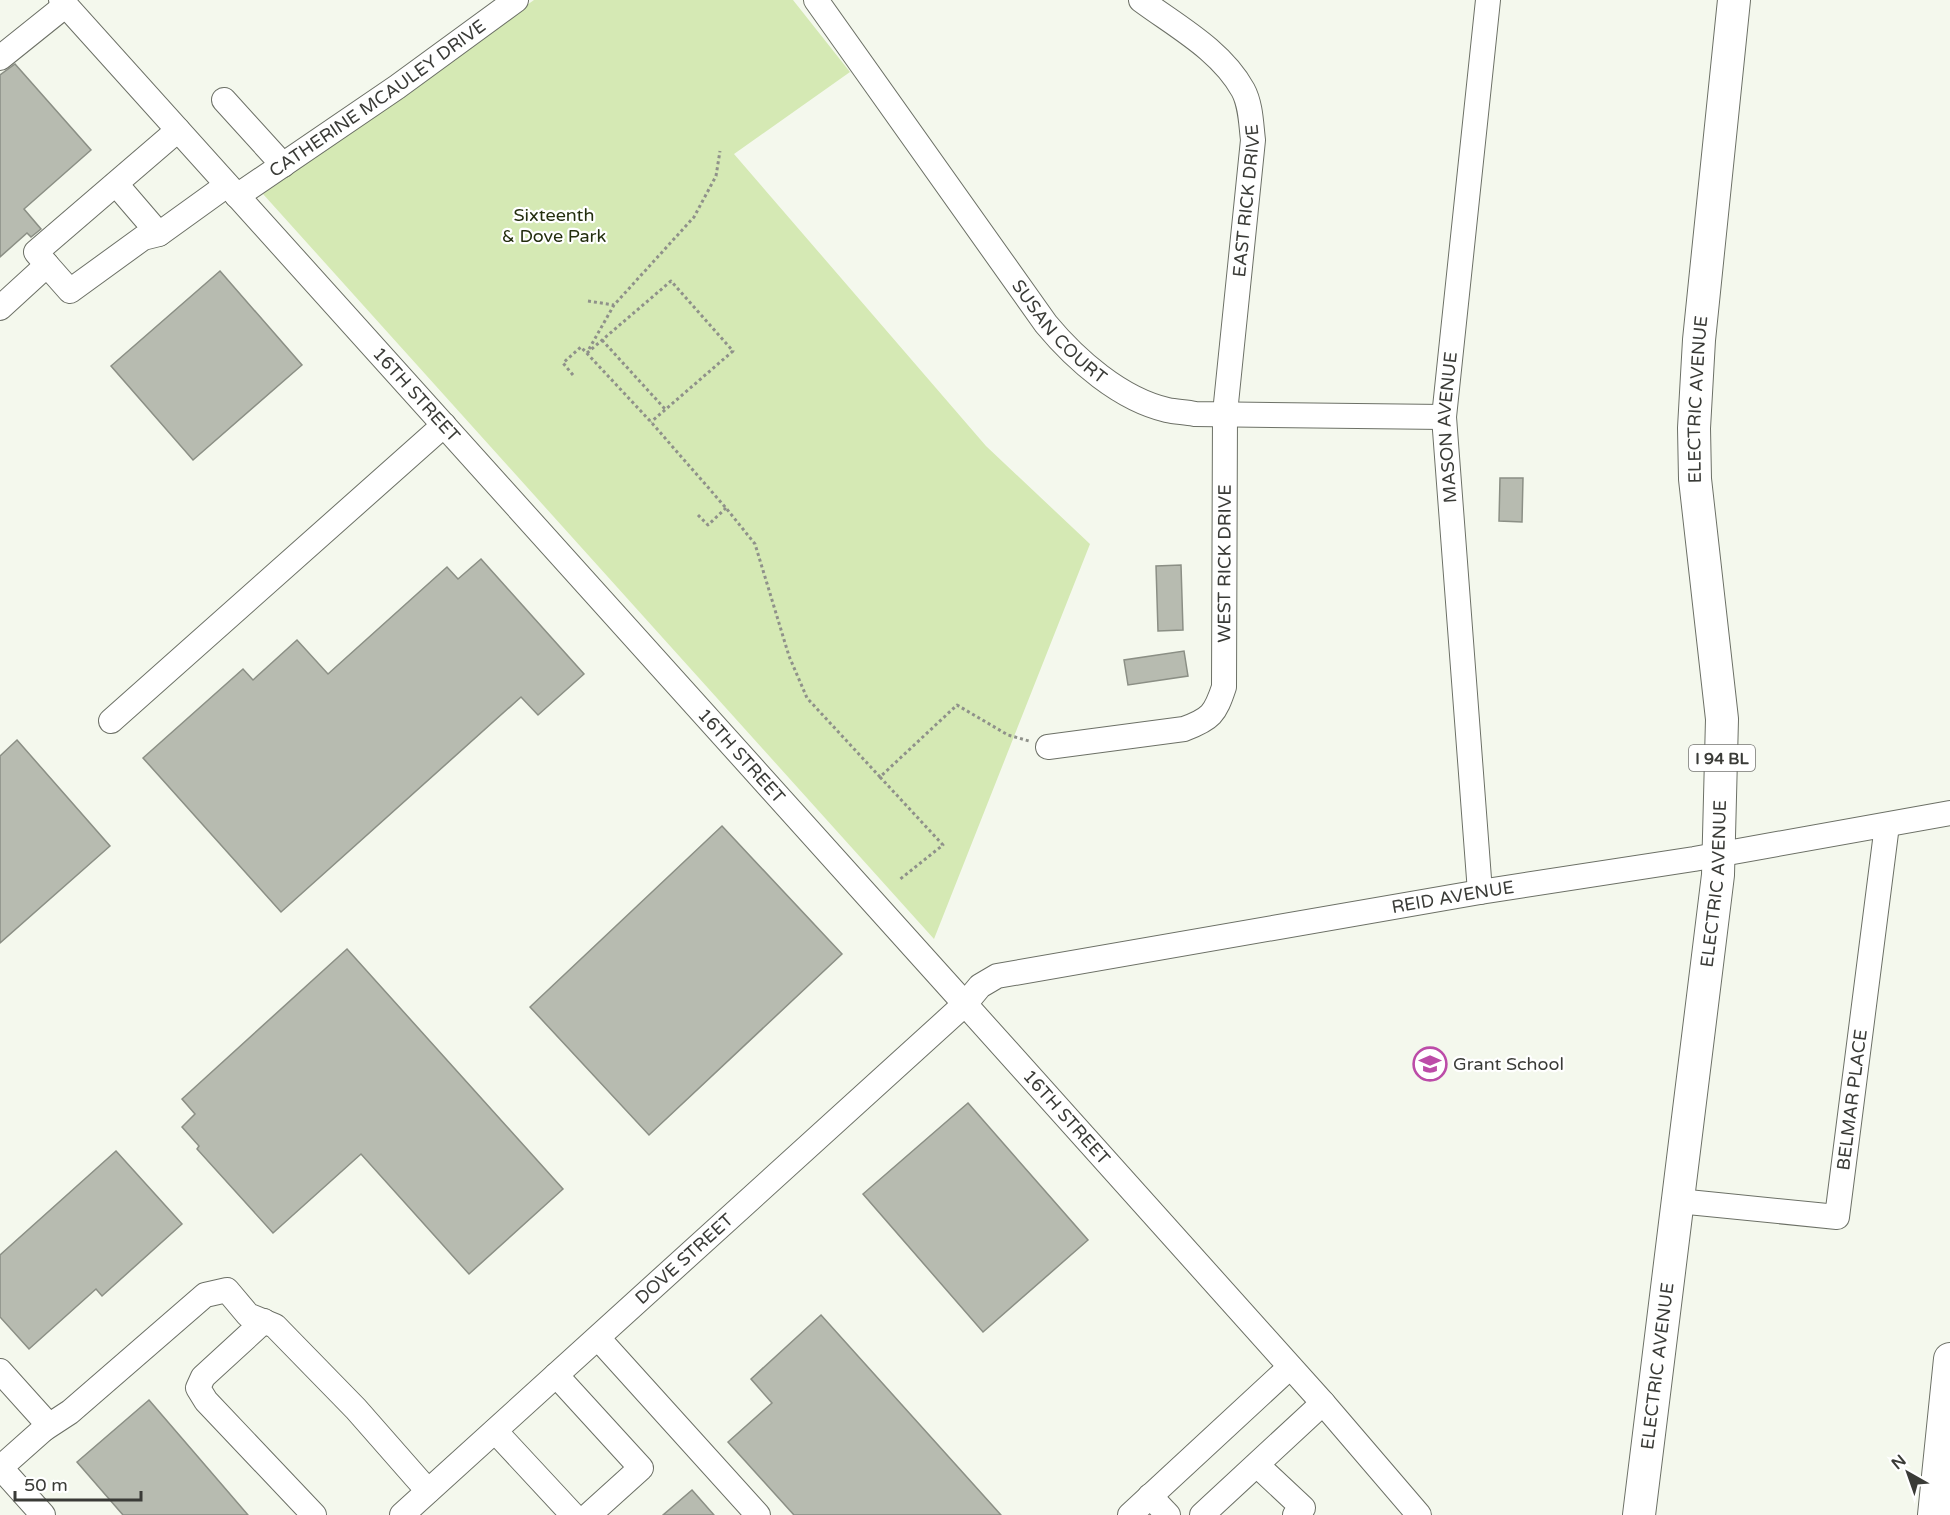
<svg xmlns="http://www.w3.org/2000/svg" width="1950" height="1515" font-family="'Varela Round',sans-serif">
<rect width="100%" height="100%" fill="#f4f8ed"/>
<path fill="#d5e9b4" d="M534,0h259l57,72 -116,82 252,292 104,98 -156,395 -671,-745z"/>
<g fill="#b7bbb0" stroke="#8b8f85" stroke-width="1.5">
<path d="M15,64l76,86 -67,59 17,20 -10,8 -4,-4 -27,24v-182z"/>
<path d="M220,271l82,94 -109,95 -82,-94z"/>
<path d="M1500,478h23l-1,44 -23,-1z"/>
<path d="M481,559l103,115 -46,41 -17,-18 -240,215 -138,-154 100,-89 10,11 44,-40 31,34 119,-107 11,12z"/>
<path d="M1181,565l2,65 -25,1 -2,-65z"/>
<path d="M1184,651l4,25 -60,9 -4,-25z"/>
<path d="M17,740l93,106 -110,97v-187z"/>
<path d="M722,826l120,128 -193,181 -119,-128z"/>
<path d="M347,949l216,240 -94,85 -108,-120 -88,79 -76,-84 2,-3 -17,-19 13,-13 -13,-15z"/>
<path d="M968,1103l120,137 -105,92 -120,-138z"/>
<path d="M116,1151l66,73 -80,72 -6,-7 -67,60 -29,-32v-62z"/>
<path d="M821,1315l180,200h-207l-66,-73 44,-39 -21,-24z"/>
<path d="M149,1400l99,115h-125l-46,-53z"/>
<path d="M692,1490l22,25h-51z"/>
</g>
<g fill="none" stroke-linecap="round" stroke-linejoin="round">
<defs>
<g id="minor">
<path id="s1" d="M61,0l904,1004 358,399 96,112"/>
<path id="s2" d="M816,0l230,324c30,36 74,75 121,86 9,2 19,2 28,4l249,3"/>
<path d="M0,58l66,-53"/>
<path d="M224,100l59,65"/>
<path d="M116,184l43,50"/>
<path id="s3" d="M237,196l160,-109 119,-87"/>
<path d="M47,265l-11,-13 142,-122"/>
<path d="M0,308l47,-43 23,26 73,-53 16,-4 68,-49"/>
<path d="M111,721l333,-296"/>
<path id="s4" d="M1048,747l136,-18c27,-10 31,-15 40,-42l1,-274 28,-273c-2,-16 -2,-35 -10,-50 -22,-40 -67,-64 -102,-90"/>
<path id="s5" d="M1480,892l-36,-475 44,-417"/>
<path id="s6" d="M1678,1201l159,16 50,-392"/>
<path d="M264,1321l-61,56 -5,11 8,13 108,114"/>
<path d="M598,1338l160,177"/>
<path d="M0,1371l45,50 -1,8 -44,39"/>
<path d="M556,1375l85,93 -52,47"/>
<path d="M44,1429l26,-17 135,-117 22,-5 21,25 27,11 81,83 72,82"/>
<path d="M495,1431l78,84"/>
<path d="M1257,1465l46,43 -8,7"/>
<path d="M0,1467l43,48"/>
<path d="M1150,1496l18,19"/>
<path id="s7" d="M402,1515l563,-511 15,-18 17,-10 483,-84 214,-33 256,-46"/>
<path d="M1130,1515l160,-148"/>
<path d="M1202,1515l121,-112"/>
</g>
<g id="major">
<path id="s8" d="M1639,1515l79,-640 4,-156 -27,-240 -1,-51 5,-88 35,-340"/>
<path d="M1934,1515l16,-156"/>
</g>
</defs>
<use href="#minor" stroke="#6c7066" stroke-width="26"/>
<use href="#major" stroke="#6c7066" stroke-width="34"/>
<g stroke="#8f918a" stroke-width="3" stroke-dasharray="3 3" stroke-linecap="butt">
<path d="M588,301l26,4"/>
<path d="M602,340l63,69"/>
<path d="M589,349l25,-44 80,-88 22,-41 4,-25"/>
<path d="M587,353l84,-72 62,70 -82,71"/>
<path d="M573,375l-10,-12 18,-16 70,75 75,86 29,36 34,112 18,42 73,79 77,-72 51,30 21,6"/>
<path d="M698,515l10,10 18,-17"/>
<path d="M880,777l63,68 -44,35"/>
</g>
<use href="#minor" stroke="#fff" stroke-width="24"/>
<use href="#major" stroke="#fff" stroke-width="32"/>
</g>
<defs>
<symbol id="school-ring" viewBox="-11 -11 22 22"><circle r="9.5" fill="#fff" stroke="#bc4ca8" stroke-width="1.5"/><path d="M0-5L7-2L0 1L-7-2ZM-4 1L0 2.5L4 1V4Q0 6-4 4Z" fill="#bc4ca8"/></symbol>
</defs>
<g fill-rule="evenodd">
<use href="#school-ring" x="1411" y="1045" width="38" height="38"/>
</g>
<g text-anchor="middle" stroke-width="4.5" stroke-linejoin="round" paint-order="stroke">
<rect fill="#fff" stroke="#757673" stroke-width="1.5" x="1689" y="745" width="66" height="26" rx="4.5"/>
<g font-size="16" font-weight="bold" fill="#3a3b37">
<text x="1722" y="764">I 94 BL</text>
</g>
<g font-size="18" fill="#3a3b37" stroke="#fff">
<text dy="6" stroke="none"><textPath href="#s3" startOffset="171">CATHERINE MCAULEY DRIVE</textPath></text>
<text dy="6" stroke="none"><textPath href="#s4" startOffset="686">EAST RICK DRIVE</textPath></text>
<text dy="6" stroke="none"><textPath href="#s2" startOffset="412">SUSAN COURT</textPath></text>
<text dy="6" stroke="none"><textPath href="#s1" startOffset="531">16TH STREET</textPath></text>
<text dy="6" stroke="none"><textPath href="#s8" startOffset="1122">ELECTRIC AVENUE</textPath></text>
<text dy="6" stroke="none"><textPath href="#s5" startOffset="466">MASON AVENUE</textPath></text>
<text dy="6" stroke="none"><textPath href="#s4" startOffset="322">WEST RICK DRIVE</textPath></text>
<text dy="6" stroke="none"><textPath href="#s1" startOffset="1017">16TH STREET</textPath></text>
<text dy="6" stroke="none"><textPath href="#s8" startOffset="636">ELECTRIC AVENUE</textPath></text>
<text dy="6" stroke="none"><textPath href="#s7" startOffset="1266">REID AVENUE</textPath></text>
<text dy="6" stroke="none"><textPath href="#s6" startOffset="278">BELMAR PLACE</textPath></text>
<text dy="6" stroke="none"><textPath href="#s1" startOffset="1503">16TH STREET</textPath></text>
<text dy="6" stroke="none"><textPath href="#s7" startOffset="381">DOVE STREET</textPath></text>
<text dy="6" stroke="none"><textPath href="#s8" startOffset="150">ELECTRIC AVENUE</textPath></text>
</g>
<g font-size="18" fill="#232e0e" stroke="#fff">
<text x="554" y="221">Sixteenth<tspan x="554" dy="21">&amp; Dove Park</tspan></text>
</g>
<g font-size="18" fill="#3a3b37" stroke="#fff" text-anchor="start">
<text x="1453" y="1070">Grant School</text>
</g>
</g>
<g transform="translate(1908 1473) rotate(320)" stroke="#ffffff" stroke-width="4.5" paint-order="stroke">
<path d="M0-4.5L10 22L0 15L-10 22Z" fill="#3a3b37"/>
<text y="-9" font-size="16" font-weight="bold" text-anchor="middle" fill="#3a3b37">N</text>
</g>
<path d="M15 1491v9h126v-9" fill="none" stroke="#3a3b37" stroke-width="3"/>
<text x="24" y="1491" font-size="18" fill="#3a3b37" stroke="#ffffff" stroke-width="4.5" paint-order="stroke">50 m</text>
</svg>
